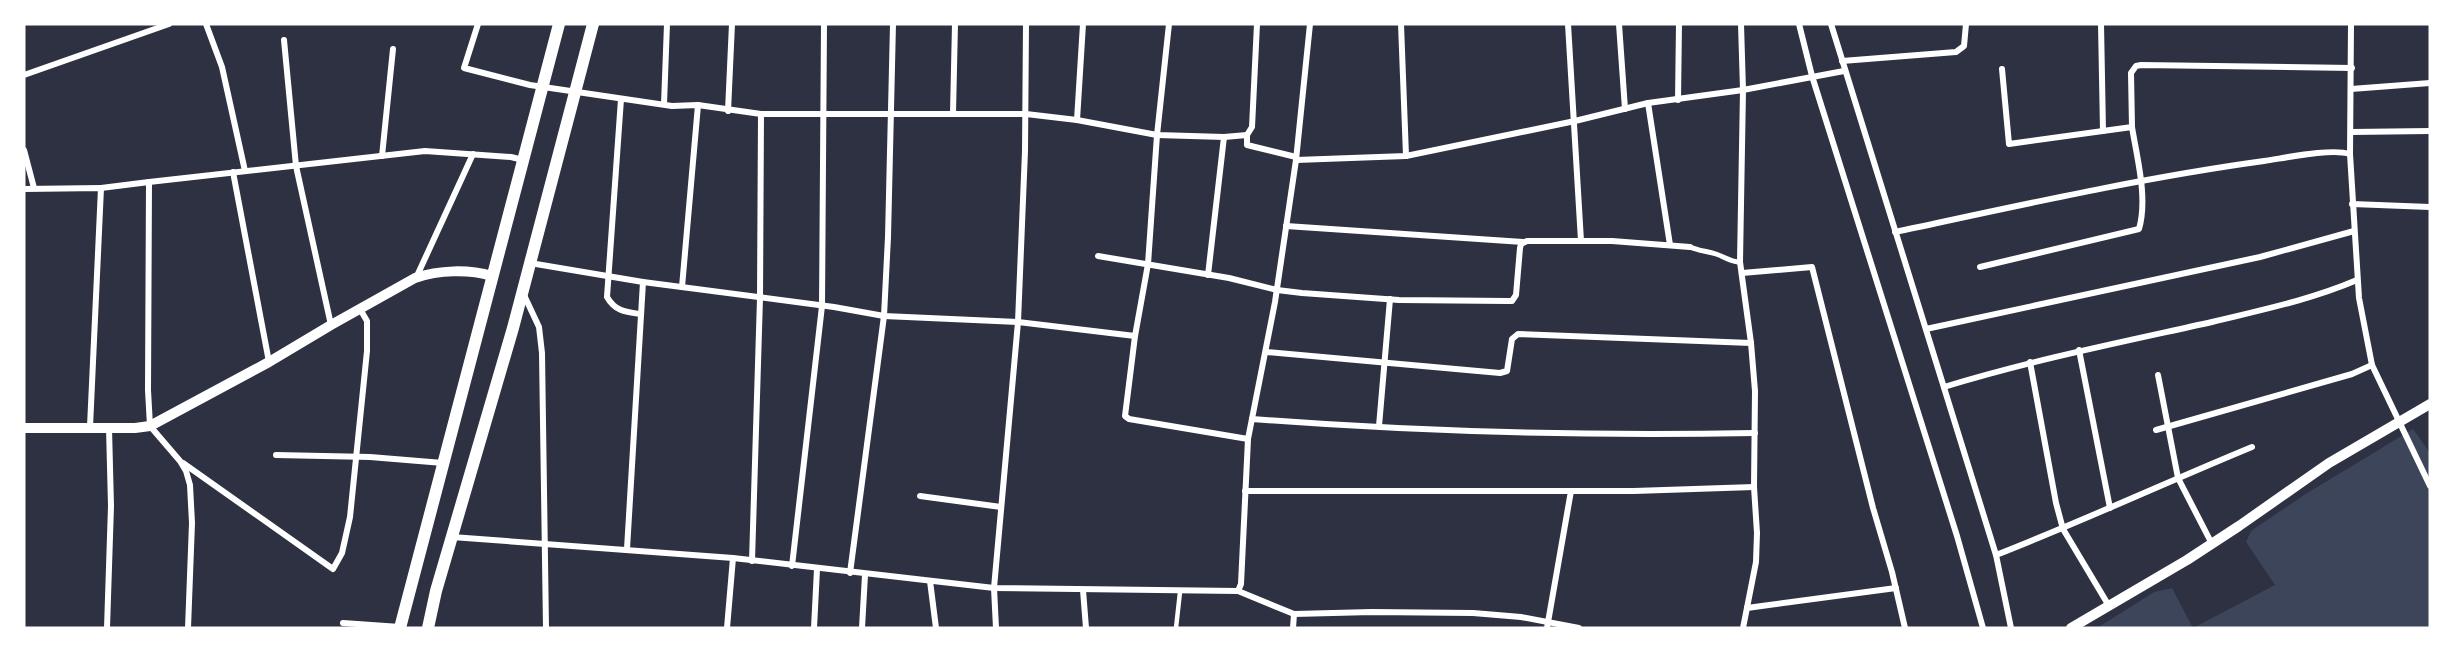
<svg xmlns="http://www.w3.org/2000/svg" width="2454" height="652" font-family="Quicksand,sans-serif">
<rect width="100%" height="100%" fill="#2d3142"/>
<path fill="#3c4559" d="M2413,429l17,24v175h-333l57,-36 18,-4 21,40 82,-43 -29,-43 5,-11 53,-36z"/>
<g fill="none" stroke-linecap="round" stroke-linejoin="round">
<path stroke="#fff" stroke-width="4.5" d="M1176,628l4,-36"/>
<path stroke="#fff" stroke-width="5" d="M1690,247c9,4 17,4 26,7 9,3 14,8 24,8"/>
<g stroke="#fff" stroke-width="6">
<path d="M206,24l16,43 23,104"/>
<path d="M478,24l-14,44 66,17 142,21 26,-1 63,9h265l51,6 80,15 67,2 23,-2"/>
<path d="M1169,24l-12,111 -9,129 -13,72 -10,80 4,3 119,20"/>
<path d="M1257,24l-5,103 -5,8v10l49,12"/>
<path d="M1401,24l5,132"/>
<path d="M1568,24l13,217"/>
<path d="M1619,24l6,85"/>
<path d="M1741,24l2,66 -3,172 11,81 4,48 -1,96 3,46 -1,29 -13,66"/>
<path d="M1799,24l13,52 145,460 26,92"/>
<path d="M1831,24l165,531 15,73"/>
<path d="M2101,24l2,107"/>
<path d="M2351,24l-1,130 9,144 13,67 58,121"/>
<path d="M284,40l12,126 35,159"/>
<path d="M1842,61l114,-9 8,-6 2,-22"/>
<path d="M2002,69l7,75 123,-17 -1,-54 5,-7 5,-1 211,3"/>
<path d="M24,75l145,-51"/>
<path d="M2351,89l79,-6"/>
<path d="M621,99l-14,198c8,14 18,15 33,17"/>
<path d="M1678,100l1,-76"/>
<path d="M1648,103l22,142"/>
<path d="M664,104l3,-80"/>
<path d="M728,111l4,-87"/>
<path d="M953,113l2,-89"/>
<path d="M1077,120l6,-96"/>
<path d="M2351,132l79,-1"/>
<path d="M24,150l10,38"/>
<path d="M382,156l11,-107"/>
<path d="M1296,160l110,-4 169,-35 73,-18 95,-13 101,-19"/>
<path d="M233,172l36,190"/>
<path d="M149,182l276,-31 86,6 12,3"/>
<path d="M101,188l48,-6 -1,208 2,36 30,35 6,10 4,14 2,38 -4,105"/>
<path d="M24,189l77,-1 -11,239"/>
<path d="M2352,204l78,3"/>
<path d="M1286,226l237,16"/>
<path d="M1895,232c122,-26 245,-54 369,-71 21,-3 67,-13 86,-7"/>
<path d="M1098,256l131,22 48,12 25,3 97,7 109,1h4l4,-6 4,-47 1,-4 6,-3h85l78,6"/>
<path d="M530,263l113,19 -16,267"/>
<path d="M1980,267l159,-38c9,-31 -2,-71 -7,-102"/>
<path d="M1742,273l70,-6 61,241 19,64 13,56"/>
<path d="M1208,275l16,-138"/>
<path d="M416,278l57,-124"/>
<path d="M643,282l191,25 50,9 134,6 117,14"/>
<path d="M682,287l16,-182"/>
<path d="M524,295l15,32 3,26 4,275"/>
<path d="M1926,329l334,-72 94,-26"/>
<path d="M2079,350l31,158"/>
<path d="M1266,352l234,21 7,-2 5,-32 6,-5 233,9"/>
<path d="M2030,362l26,141 7,26 46,77"/>
<path d="M2158,375l20,103 34,66"/>
<path d="M1944,387c88,-27 178,-45 268,-65 49,-12 98,-22 145,-42"/>
<path d="M1252,419c167,13 335,17 503,14"/>
<path d="M1379,426l11,-127"/>
<path d="M2156,430l196,-56 20,-9"/>
<path d="M276,455l94,2 73,6"/>
<path d="M183,463l150,106 9,-16 8,-36 17,-166v-30l-7,-12"/>
<path d="M1245,491h389l120,-4"/>
<path d="M920,496l81,11"/>
<path d="M452,537l281,21 261,30 244,3 56,23 78,-2 101,1 48,4 58,11"/>
<path d="M1996,555c87,-34 171,-73 256,-108"/>
<path d="M752,561l8,-263 1,-184"/>
<path d="M792,566l30,-260 2,-282"/>
<path d="M850,573l34,-257 4,-79 5,-213"/>
<path d="M930,581l6,47"/>
<path d="M1083,590l3,38"/>
<path d="M1238,591l3,-7 7,-145 27,-137 21,-142 14,-136"/>
<path d="M1747,608l149,-20"/>
<path d="M343,623l57,4"/>
<path d="M107,628l4,-122 -2,-78"/>
<path d="M727,628l6,-70"/>
<path d="M814,628l3,-59"/>
<path d="M862,628l3,-53"/>
<path d="M996,628l-2,-40 24,-266 7,-171 1,-127"/>
<path d="M1293,628l1,-14"/>
<path d="M1547,628l24,-137"/>
</g>
<g stroke="#fff" stroke-width="10">
<path d="M24,428h111l15,-2 119,-64 62,-37 84,-47c24,-8 53,-9 77,-2"/>
<path d="M2071,628l116,-68 52,-34 90,-63 101,-59"/>
</g>
<g stroke="#fff" stroke-width="12">
<path d="M400,628l159,-604"/>
<path d="M428,628l8,-37 77,-263 80,-304"/>
</g>
</g>
<rect width="2454" height="652" fill="none" stroke="#ffffff" stroke-width="51"/>
</svg>
